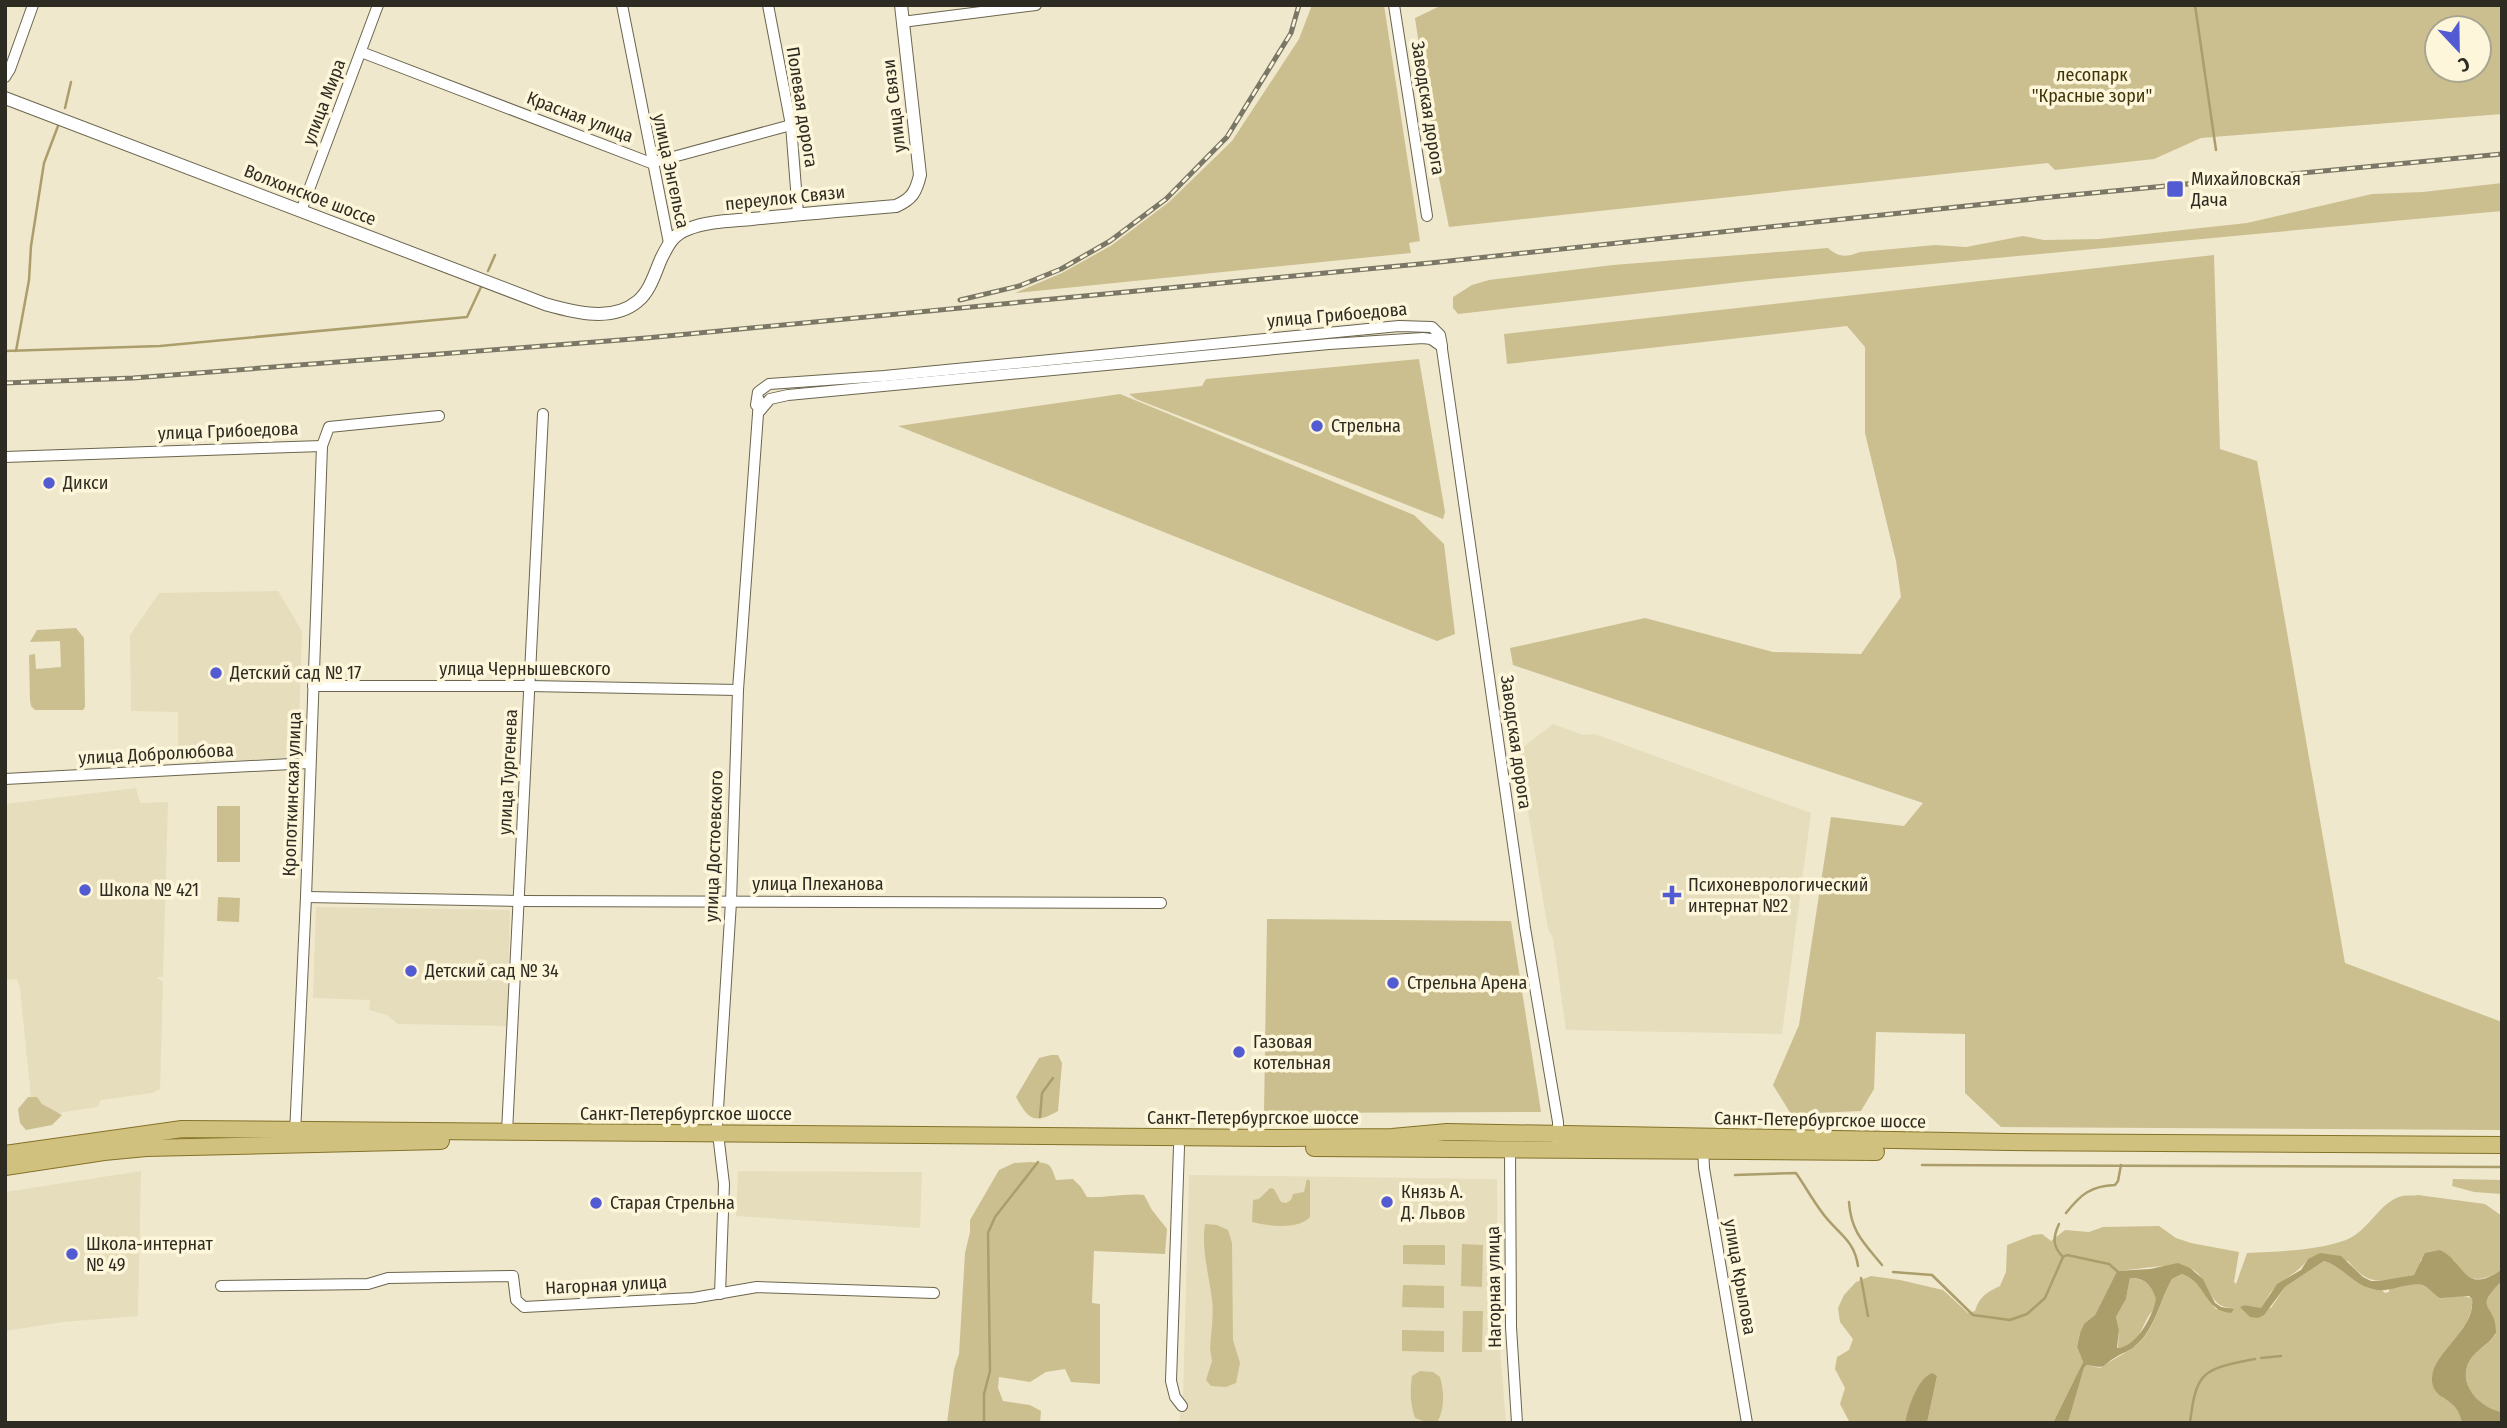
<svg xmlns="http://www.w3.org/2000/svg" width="2507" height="1428" font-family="'Fira Sans Condensed',sans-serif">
<rect width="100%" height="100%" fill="#efe8cd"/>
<g fill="#e6ddbc">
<path d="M278,591l24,40 -4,127 -120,4v-50l-47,-1 -1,-76 29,-42z"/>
<path d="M1553,724l30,11 12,-1 216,79 -29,221 -216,-4 -13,-92 -5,-9 -21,-123 3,-1 -1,-6h-3l-8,-48z"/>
<path d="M136,788l4,15 28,-1 -5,175h-7l7,5 -3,107 -8,4 -51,7 -4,7 -64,10 -13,-128 -3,-10 -12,1v-176z"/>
<path d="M316,907l194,3 -3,116 -109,-2 -11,-9 -18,-5 1,-10 -57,-2z"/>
<path d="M141,1171l-3,145 -75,6 -58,9v-139z"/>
<path d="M738,1171l184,1 -2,56 -184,-12z"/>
<path d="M1189,1175l308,4 1,144 8,100h-327l4,-25z"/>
</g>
<g fill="#cbbf90" fill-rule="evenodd">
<path d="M1312,5h72l36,236 -11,2 2,10 -396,40 47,-20 50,-28 57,-43 63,-61 67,-102z"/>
<path d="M1442,5h1060v109l-301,24 -47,21 -99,11 -7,-7 -599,64 -12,-59 -22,-150zM2437,28h42v42h-42z"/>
<path d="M2502,183v28l-753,70 -291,33 -5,-6v-11l19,-12 17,-5 124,-15 215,-17c11,10 19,9 32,4l75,-7 31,2 57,-11 21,4 55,-1 148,-16 125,-29 51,-2z"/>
<path d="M2214,255l6,194 37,12 88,502 157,59v108l-501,-3 -36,-34v-59l-89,-2 -2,57 -13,22 -70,3 -18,-29 26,-60 32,-208 73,9 19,-23 -410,-138 -3,-17 135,-30 128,34 88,2 40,-57 -5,-36 -31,-128v-86l-18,-21 -340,38 -3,-30z"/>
<path d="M1419,359l26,153 -2,7 -307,-120 -7,-5 73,-8 4,-7z"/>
<path d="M1120,394l294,121 30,29 11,90 -18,7 -539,-215z"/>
<path d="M76,628l8,10 1,69 -2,3h-48l-4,-4 -1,-6 -1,-45 6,-1 1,15 25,-2 -1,-26 -30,1 7,-12z"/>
<rect x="217" y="806" width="23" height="56"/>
<path d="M218,897l22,1 -1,24 -22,-1z"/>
<path d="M1267,919l244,2 30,191 -277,1z"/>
<path d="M1051,1055h7l4,8 -4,48c-24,14 -30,8 -42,-14l23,-39z"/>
<path d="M28,1097h9l5,7 20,11 -10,10 -26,5 -6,-7 -2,-14z"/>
<path d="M1030,1162c20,1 20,0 26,18l17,-1 8,8 6,10c20,1 37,-4 57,-2l8,15 15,19 -2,25 -71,-3 -2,52 8,1v80l-29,-2 -6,-13 -19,3 -16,10 -31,-5 -1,11 5,13 27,4 11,6 -1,12h-93l7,-54 5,-15 6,-101 5,-21v-12l29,-50 15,-7z"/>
<path d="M1307,1179l3,2v36c-11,13 -42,9 -58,5l1,-22 6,-1 11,-11 4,1 7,13 5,1 5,-3 2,-6 11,-2z"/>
<path d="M2453,1179l49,1v14l-28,-2 -22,-6z"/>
<path d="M2418,1195l67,9 17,12v53c-20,14 -36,15 -48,-9l-33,-1 -2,10 -5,6c-31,6 -43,14 -66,-14l-40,-2c-10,15 -27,20 -38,34 -3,5 -5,10 -9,15l-16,-3 -4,2 30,1 14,-21 39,-26c21,6 36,31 58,29l3,3 4,-1v-4c10,-1 25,-6 35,-2 9,3 10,10 20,11 10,1 18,-4 28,2 3,25 -29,53 -40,76l11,23c12,5 17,13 19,25h-394l16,-55 3,-3 13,3c11,-8 23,-13 34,-21 21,-15 26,-47 38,-68l10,-5c18,7 22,22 34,35l14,-1c-24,-2 -20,-33 -41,-40 -18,-6 -52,2 -72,3l-22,44 -10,9 -5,9 -3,14 6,15 -30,61h-126l10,-47 -30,40 -2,7h-55l-10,-19 5,-16 -10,-19 2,-12 12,-7 4,-11 -13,-17 -2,-14 6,-13 12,-13 15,-6 29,4 43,10 25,23 7,-2c4,-14 12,-19 25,-25l6,-14 1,-27 26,-10 9,-1 9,7 14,-11 24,2 14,-5 56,-1 17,12 15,5 48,9 -5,30 2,2 11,-31c32,-2 69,-2 99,-13 23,-9 34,-39 56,-44 5,-1 11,0 16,-1z"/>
<path d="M1205,1224l12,1 11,5 4,13 1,97 7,23 -4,20 -10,4 -15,-1 -5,-6 6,-19 -2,-12c1,-17 4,-33 2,-49 -3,-26 -11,-51 -7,-76z"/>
<path d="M1462,1244l21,1 -1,42 -21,-1z"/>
<path d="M1403,1245h42v20l-42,-1z"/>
<path d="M2130,1278c14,0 28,9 26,24 -1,6 -5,10 -8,15 -8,15 -12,30 -30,31l1,-18 -3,-13 10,-18z"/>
<path d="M2502,1281v131c-21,-4 -45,-25 -33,-50 6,-12 20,-17 27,-28 1,-31 -25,-23 6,-53z"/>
<path d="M1403,1285l41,1v22l-42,-1z"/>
<path d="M1463,1311h20l-1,41h-20z"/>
<path d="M1402,1330l42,1v21l-42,-1z"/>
<path d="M1420,1371l13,1 7,5c4,15 5,29 -2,44l-12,1 -11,-4c-5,-14 -5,-28 -3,-42z"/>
</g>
<g fill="#ab9e6b" fill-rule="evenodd">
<path d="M2440,1250c26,12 23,47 62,19v12c-31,30 -5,22 -6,52 -7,12 -21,17 -27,29 -12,24 12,46 33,50v11h-40c-5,-28 -28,-21 -30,-42 -2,-28 44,-50 40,-82l-3,-3 -29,2c-7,-4 -11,-11 -18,-13 -17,-3 -34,9 -50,4 -19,-5 -29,-22 -48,-28l-39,26 -21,28 -6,3 -8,-1 -10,-10 5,-2 16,3 16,-24 24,-14 7,-11 12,-6 21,3 22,21 8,4h8l35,-6 11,-22z"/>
<path d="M2178,1263l12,5 13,11 12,24 6,4 13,2 -3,4c-27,-2 -24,-30 -49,-39l-10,5c-12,21 -17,51 -37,67 -5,5 -13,7 -19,11 -16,9 -7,12 -29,8l-3,3 -16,55h-15l30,-61 -6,-15 3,-14 4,-9 11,-9 22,-44 33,-2zM2130,1278c16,0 22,8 26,21 -3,17 -20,49 -39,49l2,-18 -3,-13 10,-18z"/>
<path d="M1932,1373l5,3 -10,47h-22c3,-15 12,-44 27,-50z"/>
</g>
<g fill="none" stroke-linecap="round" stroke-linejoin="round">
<g stroke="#ab9e6b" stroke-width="2.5">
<path d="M2195,5l21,145"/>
<path d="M65,108l6,-26"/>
<path d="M488,271l7,-16"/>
<path d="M5,351l155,-5 307,-29 14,-30"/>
<path d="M16,351l13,-71 2,-34 13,-83 14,-37"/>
<path d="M1040,1117l2,-24 11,-15"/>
<path d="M1922,1165l580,2"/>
<path d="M1735,1175l61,-2c9,13 16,26 25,38 15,22 33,27 37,55"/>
<path d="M1849,1202c2,30 15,41 33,63"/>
<path d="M2066,1213c15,-19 25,-27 49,-28l3,-4 3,-16"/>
<path d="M2059,1224c-6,13 -7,22 4,33"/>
<path d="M1893,1272l39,3 41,40 37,5 17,-6 18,-16 18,-41 4,-2 42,9 8,7"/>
<path d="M1861,1278l7,38"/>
<path d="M2261,1358l20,-2"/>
<path d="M984,1423v-29l6,-23 -2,-138 7,-16 43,-55"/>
<path d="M2190,1423c6,-53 14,-54 65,-64"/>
</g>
<defs>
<g id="minor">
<path d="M622,5l47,238"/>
<path d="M768,5l23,120 7,89"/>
<path d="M1394,5l33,211"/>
<path d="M902,22l134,-17"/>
<path d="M361,52l290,111 140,-38"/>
<path d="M5,77l5,-8 23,-64"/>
<path d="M301,211l77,-206"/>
<path d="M1439,339l3,10 83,579 33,194v19"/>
<path d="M756,405l2,-13 11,-8 115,-8 515,-50 33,1 8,8 2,11"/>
<path d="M759,412l11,-13 18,-4 541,-51 94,-6 8,1 10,7"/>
<path d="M5,457l317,-11"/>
<path d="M313,686h216l209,4"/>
<path d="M5,779l304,-16"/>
<path d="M306,897l213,4 642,2"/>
<path d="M507,1132l36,-718"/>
<path d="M295,1134l11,-237 16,-451 7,-19 110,-11"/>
<path d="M1703,1146l1,22 43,255"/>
<path d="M1179,1147l-8,234 4,16 7,9"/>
<path d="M1510,1149l1,178 6,96"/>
<path d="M221,1286l147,-2 20,-6 125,-2 3,24 8,7 169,-9 64,-11 177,6"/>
<path d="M720,1294l4,-110 -7,-59 14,-223 7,-212 21,-290"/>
</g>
<path id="tertiary" d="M5,98l540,206c29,8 67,19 93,-3 12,-10 17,-28 23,-42 7,-14 12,-25 27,-30 20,-8 43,-8 64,-10 48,-5 96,-9 144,-13 16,-7 20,-14 24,-31l-19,-170"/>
<g id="primary">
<path d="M1314,1148l562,4"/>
<path d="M5,1154l177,-25 1101,9 109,-1 55,-5 562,10 493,3"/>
<path d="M5,1167l99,-15 42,-4 295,-7"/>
</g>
</defs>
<use href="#minor" stroke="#6b654e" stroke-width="12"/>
<use href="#tertiary" stroke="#6b654e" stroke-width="14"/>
<use href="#primary" stroke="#847227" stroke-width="18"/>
<use href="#minor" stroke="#fff" stroke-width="10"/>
<use href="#tertiary" stroke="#fff" stroke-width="12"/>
<use href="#primary" stroke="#d1c17f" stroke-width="16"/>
<defs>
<g id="rail">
<path d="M960,300l59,-14 42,-17 49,-28 56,-42 61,-62 64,-104 8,-28"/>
<path d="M5,383l128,-5 513,-40 784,-75 631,-67 441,-42"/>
</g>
</defs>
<use href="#rail" stroke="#7b7767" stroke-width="5"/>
<use href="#rail" stroke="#fdf6da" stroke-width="2.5" stroke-dasharray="8" stroke-linecap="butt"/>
</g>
<g fill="#535bd2" stroke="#fdf6da" stroke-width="2.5">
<rect x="2166" y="180" width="18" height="18" rx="3.5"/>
<circle cx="1317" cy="426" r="7"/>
<circle cx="49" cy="483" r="7"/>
<circle cx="216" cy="673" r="7"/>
<circle cx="85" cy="890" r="7"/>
<path d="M1668.5 884.5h7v7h7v7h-7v7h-7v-7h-7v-7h7z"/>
<circle cx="411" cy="971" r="7"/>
<circle cx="1393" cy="983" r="7"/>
<circle cx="1239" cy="1052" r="7"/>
<circle cx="1387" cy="1202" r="7"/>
<circle cx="596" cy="1203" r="7"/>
<circle cx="72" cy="1254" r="7"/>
</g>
<g text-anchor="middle" stroke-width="7" stroke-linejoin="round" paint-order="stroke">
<g font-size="18" fill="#3e3409" stroke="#fdf6da">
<text x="2092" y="81">лесопарк<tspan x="2092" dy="21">"Красные зори"</tspan></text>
</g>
<g font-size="18" fill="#2e2c22" stroke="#fdf6da">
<text transform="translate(324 102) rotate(-69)" y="6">улица Мира</text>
<text transform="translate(894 106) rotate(-97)" y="6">улица Связи</text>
<text transform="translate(802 107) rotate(81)" y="6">Полевая дорога</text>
<text transform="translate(1428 108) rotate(81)" y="6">Заводская дорога</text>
<text transform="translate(580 117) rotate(21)" y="6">Красная улица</text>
<text transform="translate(671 171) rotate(78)" y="6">улица Энгельса</text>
<text transform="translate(310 195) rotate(21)" y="6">Волхонское шоссе</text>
<text transform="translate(785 198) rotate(-6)" y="6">переулок Связи</text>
<text transform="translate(1337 315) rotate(-5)" y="6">улица Грибоедова</text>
<text transform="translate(228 431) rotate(-2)" y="6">улица Грибоедова</text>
<text x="525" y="675">улица Чернышевского</text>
<text transform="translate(1516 742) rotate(82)" y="6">Заводская дорога</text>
<text transform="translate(156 754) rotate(-3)" y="6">улица Добролюбова</text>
<text transform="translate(508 772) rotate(-87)" y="6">улица Тургенева</text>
<text transform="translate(292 794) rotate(-88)" y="6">Кропоткинская улица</text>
<text transform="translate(714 846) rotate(-88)" y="6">улица Достоевского</text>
<text x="818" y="890">улица Плеханова</text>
<text x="686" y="1120">Санкт-Петербургское шоссе</text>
<text x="1253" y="1124">Санкт-Петербургское шоссе</text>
<text transform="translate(1820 1120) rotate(1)" y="6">Санкт-Петербургское шоссе</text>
<text transform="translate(1740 1277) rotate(80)" y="6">улица Крылова</text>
<text transform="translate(606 1285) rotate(-3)" y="6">Нагорная улица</text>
<text transform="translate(1494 1287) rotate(-91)" y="6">Нагорная улица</text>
</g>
<g font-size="18" fill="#2e2c22" stroke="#fdf6da" text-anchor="start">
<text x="2191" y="185">Михайловская<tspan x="2191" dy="21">Дача</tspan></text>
<text x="1331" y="432">Стрельна</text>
<text x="63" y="489">Дикси</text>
<text x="230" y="679">Детский сад № 17</text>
<text x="1688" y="891">Психоневрологический<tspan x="1688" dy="21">интернат №2</tspan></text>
<text x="99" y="896">Школа № 421</text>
<text x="425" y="977">Детский сад № 34</text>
<text x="1407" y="989">Стрельна Арена</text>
<text x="1253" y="1048">Газовая<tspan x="1253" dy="21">котельная</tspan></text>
<text x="1401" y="1198">Князь А.<tspan x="1401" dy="21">Д. Львов</tspan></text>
<text x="610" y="1209">Старая Стрельна</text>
<text x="86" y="1250">Школа-интернат<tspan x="86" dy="21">№ 49</tspan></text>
</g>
</g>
<rect width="2507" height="1428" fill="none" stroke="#2e2c22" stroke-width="14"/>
<g transform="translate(2458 49) rotate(158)"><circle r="33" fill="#fdf6da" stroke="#aaa590" stroke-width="2"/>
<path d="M0-5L12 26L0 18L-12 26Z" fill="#535bd2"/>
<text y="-10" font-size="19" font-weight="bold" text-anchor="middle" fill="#2e2c22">С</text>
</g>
</svg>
